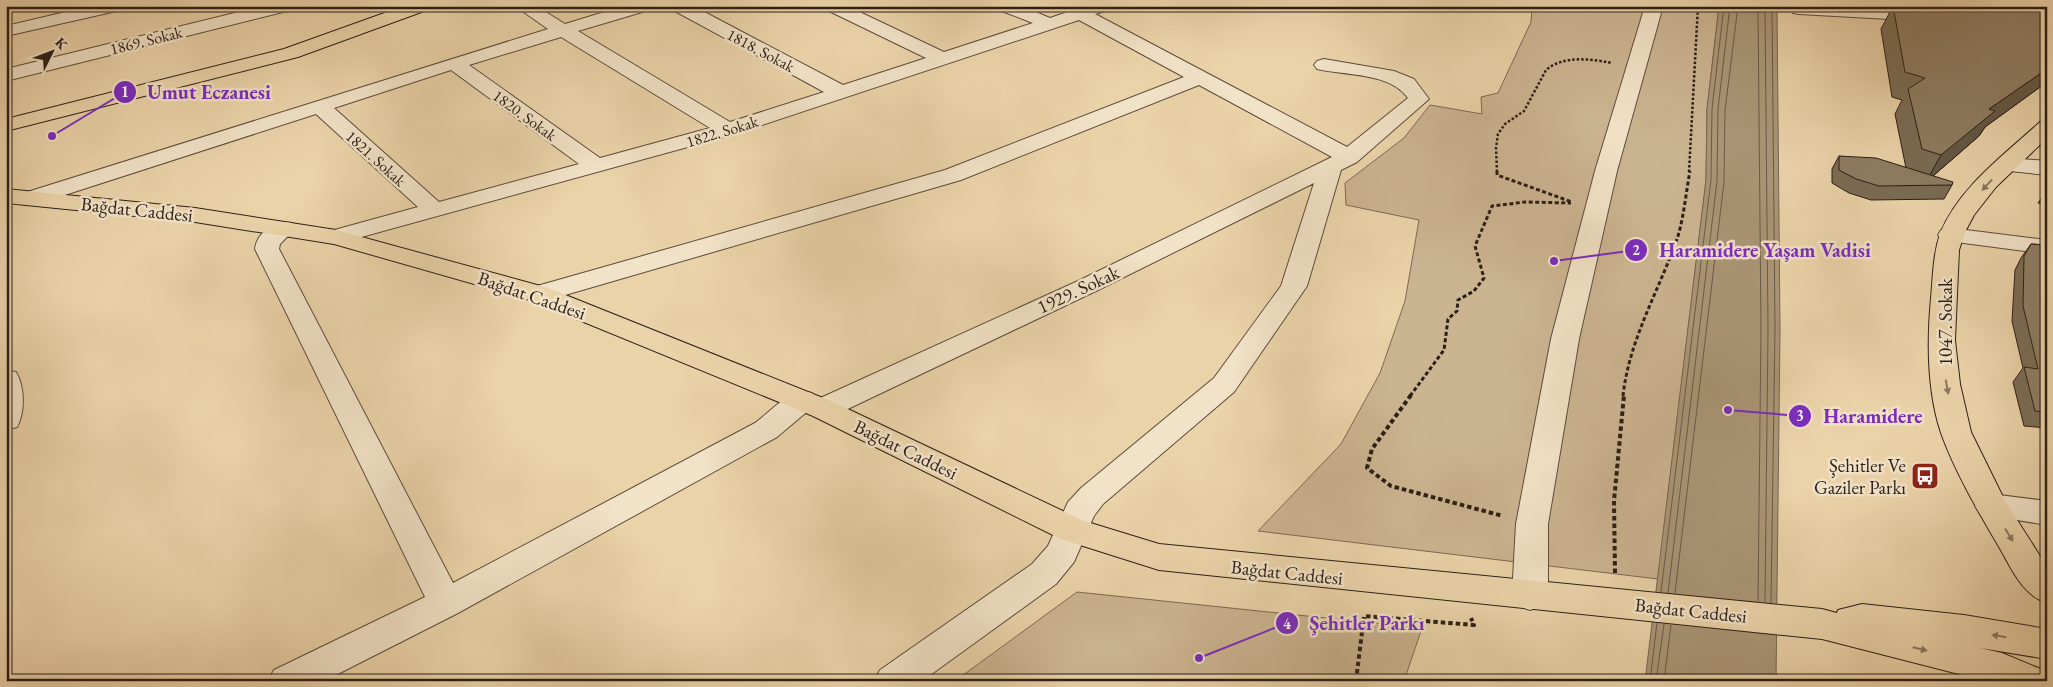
<svg xmlns="http://www.w3.org/2000/svg" width="2053" height="687" font-family="'EB Garamond',serif">
<rect width="100%" height="100%" fill="#ebd3a9"/>
<filter id="stains"><feTurbulence type="fractalNoise" baseFrequency=".004" numOctaves="4"/><feColorMatrix values="0 0 0 0 .2 0 0 0 0 .09 0 0 0 0 .02 0 0 0 .5 -.17"/></filter>
<radialGradient id="worn" r=".72"><stop offset=".6" stop-color="#630" stop-opacity="0"/><stop offset="1" stop-color="#630" stop-opacity=".3"/></radialGradient>
<g fill="#cbb490" stroke="#7c6a54">
<path d="M1532,6h187l-12,103 -1,71 -48,399 -400,-48 83,-87 39,-71 25,-72 14,-81 -73,-15 -1,-22 59,-45 26,-33 52,9 -1,-17 17,-4 33,-71z"/>
<path d="M1077,592l345,36 -18,53h-449z"/>
</g>
<path fill="#aa9677" stroke="#786651" d="M1719,6h58l3,323 -4,352h-131l61,-501 1,-71z"/>
<g fill="none" stroke-linecap="round" stroke-linejoin="round">
<g stroke="#6b5a47" stroke-width="1">
<path d="M1758,6l3,323 -3,272"/>
<path d="M1765,6l3,323 -3,273"/>
<path d="M1661,592l50,-412 1,-71 12,-103"/>
<path d="M1668,593l49,-412 1,-72 12,-103"/>
<path d="M1675,593l49,-411 1,-72 13,-104"/>
<path d="M1771,603l4,-274 -3,-323"/>
<path d="M1650,681l7,-58"/>
<path d="M1656,681l8,-57"/>
<path d="M1664,681l7,-56"/>
</g>
<defs>
<g id="minor">
<path d="M91,6h32l-2,4 -115,26v-10z"/>
<path d="M263,6h30l-2,4 -285,71v-12z"/>
<path d="M515,6h21l29,18 59,-18h27l-2,4 -71,21 152,91 94,-30 -151,-82 -2,-4h22l150,79 83,-27 -99,-48 -2,-4h22l97,46 89,-29 -34,-13 -2,-4h24l29,12 35,-12h26l-2,4 -14,4 252,133 61,-49c-19,-26 -61,-22 -91,-29l-3,-4 3,-4 7,-2 70,12 20,8 15,20 -72,63 -16,8 -34,116 -73,106 -131,112 -9,12 -20,46 -18,22 -134,97h-48l6,-11 152,-106 16,-18 20,-44 13,-14 133,-110 67,-92 33,-103 -218,108 -263,125 -10,3 -10,-3 -4,-6 -32,27 -319,176 -134,68h-56l6,-11 151,-73 -170,-348c2,-17 21,-30 37,-26l4,5 -16,16 -1,5 174,334 302,-160c18,-13 35,-36 57,-30l4,7 262,-119 254,-124 -133,-72 -238,95 -413,120 -9,2 -9,-2 -4,-6 4,-6 415,-118 239,-93 -105,-57 -344,114 -399,110 -9,-2 -3,-5 3,-5 91,-25 -102,-93 -276,89 -8,2 -8,-2 -4,-5 4,-5 524,-164zM561,37l149,91 -110,30 -131,-93zM451,70l128,94 -140,38 -105,-94z"/>
<path d="M1645,6h18l-46,165 -38,168 -31,185v72l-6,10 -12,4 -12,-4 -6,-10 4,-72 35,-185 44,-168z"/>
<path d="M1792,6l133,5 6,1 3,4 -3,4 -6,1 -126,-7 -6,-1 -3,-4z"/>
<path d="M2008,158l39,3v14l-47,-5 -3,-5 3,-5z"/>
<path d="M1950,228l97,12v14l-106,-14 -3,-5 3,-5z"/>
<path d="M6,370l10,2c9,15 9,41 1,55l-11,3z"/>
<path d="M1991,494l56,7v24l-67,-11 -5,-8 5,-8z"/>
</g>
<g id="major">
<path d="M404,6h25l-2,4 -129,47 -292,74v-12l278,-70z"/>
<path d="M2047,120v18l-51,49 -22,28 -9,17 -6,18 -4,90 5,44 11,48 34,69 42,66v36c-25,-8 -35,-34 -48,-56 -21,-36 -44,-75 -58,-114 -14,-42 -14,-92 -10,-135 2,-22 2,-43 9,-64 18,-46 65,-80 100,-112z"/>
<path d="M6,189l189,19 141,22 212,58 285,114 251,119 75,23 663,65 15,4 1,-3 24,-6 102,11 83,14v30l-67,-11 22,5 41,17 4,11h-61l-164,-42 -663,-69 -98,-31 -248,-123 -283,-116 -196,-56 -139,-22 -189,-19z"/>
</g>
</defs>
<use href="#minor" stroke="#5c4c3c" stroke-width="2"/>
<use href="#major" stroke="#2c1f17" stroke-width="2"/>
<g stroke="#2c1f17" stroke-width="2.5" stroke-dasharray="2.5 2" stroke-linecap="butt">
<path d="M1497,172l-1,-24 2,-14 7,-10 19,-13 22,-41c17,-15 45,-11 66,-7"/>
<path d="M1689,172l9,-166"/>
</g>
<g stroke="#2c1f17" stroke-width="3" stroke-dasharray="4 2.5" stroke-linecap="butt">
<path d="M1497,171v4l75,27"/>
<path d="M1410,396l34,-46 4,-31 9,-8 1,-11 16,-9 10,-13 -9,-32 17,-40 33,-4 46,1"/>
<path d="M1623,396c6,-57 37,-107 55,-160 6,-20 8,-44 12,-65"/>
</g>
<g stroke="#2c1f17" stroke-width="4" stroke-dasharray="4.5 3" stroke-linecap="butt">
<path d="M1411,395l-39,54 -5,19 24,18 112,30"/>
<path d="M1615,573l-1,-72 10,-106"/>
<path d="M1356,681l8,-65 110,9 -3,-7"/>
</g>
<use href="#minor" fill="#f2e2c7" fill-rule="evenodd"/>
<use href="#major" fill="#ebd3a9" fill-rule="evenodd"/>
</g>
<g fill="#7b6c55" stroke="#2c1f17">
<path d="M1893,6h154v76l-62,45 -6,9 -46,40 19,9 -8,14 -73,1 -22,-7 -17,-10v-14l7,-13 67,12 -11,-54 7,-14 -10,-3 -11,-68z"/>
<path d="M2047,190v14l-9,-1z"/>
<path d="M2031,244l16,1v183l-23,-2 -11,-44 10,-14 -11,-47 3,-51 6,-12z"/>
</g>
<path fill="#645845" stroke="#2c1f17" d="M2047,69v13l-62,45 -6,9 -53,46 15,-27 48,-46z"/>
<g fill="#8f7d63" stroke="#2c1f17">
<path d="M1893,6h139l15,1v62l-58,40 6,2 -54,44 -19,-6 -14,-60 17,-11 -20,-6z"/>
<path d="M1839,156l37,2 77,24 -1,3 -73,1 -23,-7 -17,-9z"/>
<path d="M2031,244l16,1v167l-12,-1 -11,-44 14,2 -15,-63 1,-50z"/>
</g>
<defs><path id="oneway-solid" d="M-6-.8H1V-3.2L6.5 0L1 3.2V.8H-6Z" transform="scale(1.25)"/></defs>
<g fill="#8c7960">
<use href="#oneway-solid" transform="translate(1987 185) rotate(133)"/>
<use href="#oneway-solid" transform="translate(1947 387) rotate(80)"/>
<use href="#oneway-solid" transform="translate(2009 535) rotate(58)"/>
<use href="#oneway-solid" transform="translate(1999 636) rotate(-171)"/>
<use href="#oneway-solid" transform="translate(1920 649) rotate(13)"/>
</g>
<defs>
<symbol id="bus-square" viewBox="-11 -11 22 22"><rect x="-9" y="-9" width="18" height="18" rx="4" fill="#8f2418" stroke="#f2e2c7"/><path d="M-5-6H5V4H4V6H2V4H-2V6H-4V4H-5ZM-3.5-4V0h7V-4ZM-3.5 1.2v1.5H-2V1.2ZM2 1.2v1.5H3.5V1.2Z" fill="#fff"/></symbol>
</defs>
<g fill-rule="evenodd">
<use href="#bus-square" x="1909" y="460" width="32" height="32"/>
</g>
<g text-anchor="middle" stroke-width="5" stroke-linejoin="round" paint-order="stroke">
<g font-size="16" fill="#2c1f17" stroke="#f2e2c7">
<text transform="translate(146 40) rotate(-14)" y="6">1869. Sokak</text>
<text transform="translate(761 50) rotate(28)" y="6">1818. Sokak</text>
<text transform="translate(525 115) rotate(36)" y="6">1820. Sokak</text>
<text transform="translate(722 131) rotate(-17)" y="6">1822. Sokak</text>
<text transform="translate(376 158) rotate(42)" y="6">1821. Sokak</text>
</g>
<g font-size="19" fill="#2c1f17" stroke="#f2e2c7">
<text transform="translate(137 209) rotate(6)" y="7">Bağdat Caddesi</text>
<text transform="translate(1078 289) rotate(-25)" y="7">1929. Sokak</text>
<text transform="translate(532 295) rotate(19)" y="7">Bağdat Caddesi</text>
<text transform="translate(1945 322) rotate(-90)" y="7">1047. Sokak</text>
<text transform="translate(906 449) rotate(26)" y="7">Bağdat Caddesi</text>
<text transform="translate(1287 572) rotate(6)" y="7">Bağdat Caddesi</text>
<text transform="translate(1691 610) rotate(6)" y="7">Bağdat Caddesi</text>
</g>
<g font-size="19" fill="#2c1f17" stroke="#f2e2c7" text-anchor="end">
<text x="1906" y="472">Şehitler Ve<tspan x="1906" dy="22">Gaziler Parkı</tspan></text>
</g>
</g>
<path fill="none" stroke="#7b2cbf" stroke-width="2" d="M52 136L125 92M1554 261L1636 250M1728 410L1800 416M1199 658L1287 623"/>
<g fill="#7b2cbf" stroke="#f2e2c7" stroke-width="2">
<circle cx="52" cy="136" r="5"/>
<circle cx="1554" cy="261" r="5"/>
<circle cx="1728" cy="410" r="5"/>
<circle cx="1199" cy="658" r="5"/>
<circle cx="125" cy="92" r="12"/>
<circle cx="1636" cy="250" r="12"/>
<circle cx="1800" cy="416" r="12"/>
<circle cx="1287" cy="623" r="12"/>
</g>
<g font-size="15" text-anchor="middle" font-weight="bold" fill="#fff">
<text x="125" y="97">1</text>
<text x="1636" y="255">2</text>
<text x="1800" y="421">3</text>
<text x="1287" y="629">4</text>
</g>
<g font-size="20" text-anchor="middle" font-weight="bold" fill="#7b2cbf" stroke="#f2e2c7" stroke-width="5" stroke-linejoin="round" paint-order="stroke">
<text x="209" y="99">Umut Eczanesi</text>
<text x="1765" y="257">Haramidere Yaşam Vadisi</text>
<text x="1873" y="423">Haramidere</text>
<text x="1367" y="630">Şehitler Parkı</text>
</g>
<rect width="2053" height="687" fill="none" stroke="#ebd3a9" stroke-width="25"/>
<rect x="8" y="8" width="2038" height="672" fill="none" stroke="#2c1f17" stroke-width="2.5"/>
<rect x="12" y="12" width="2028" height="662" fill="none" stroke="#2c1f17"/>
<g transform="translate(52 52) rotate(48)" stroke="#f2e2c7" stroke-width="4" paint-order="stroke">
<path d="M0-4L9 19L0 12L-9 19Z" fill="#2c1f17"/>
<text y="-8" font-size="14" font-weight="bold" text-anchor="middle" fill="#2c1f17">K</text>
</g>
<rect width="100%" height="100%" filter="url(#stains)"/>
<rect width="100%" height="100%" fill="url(#worn)"/>
</svg>
